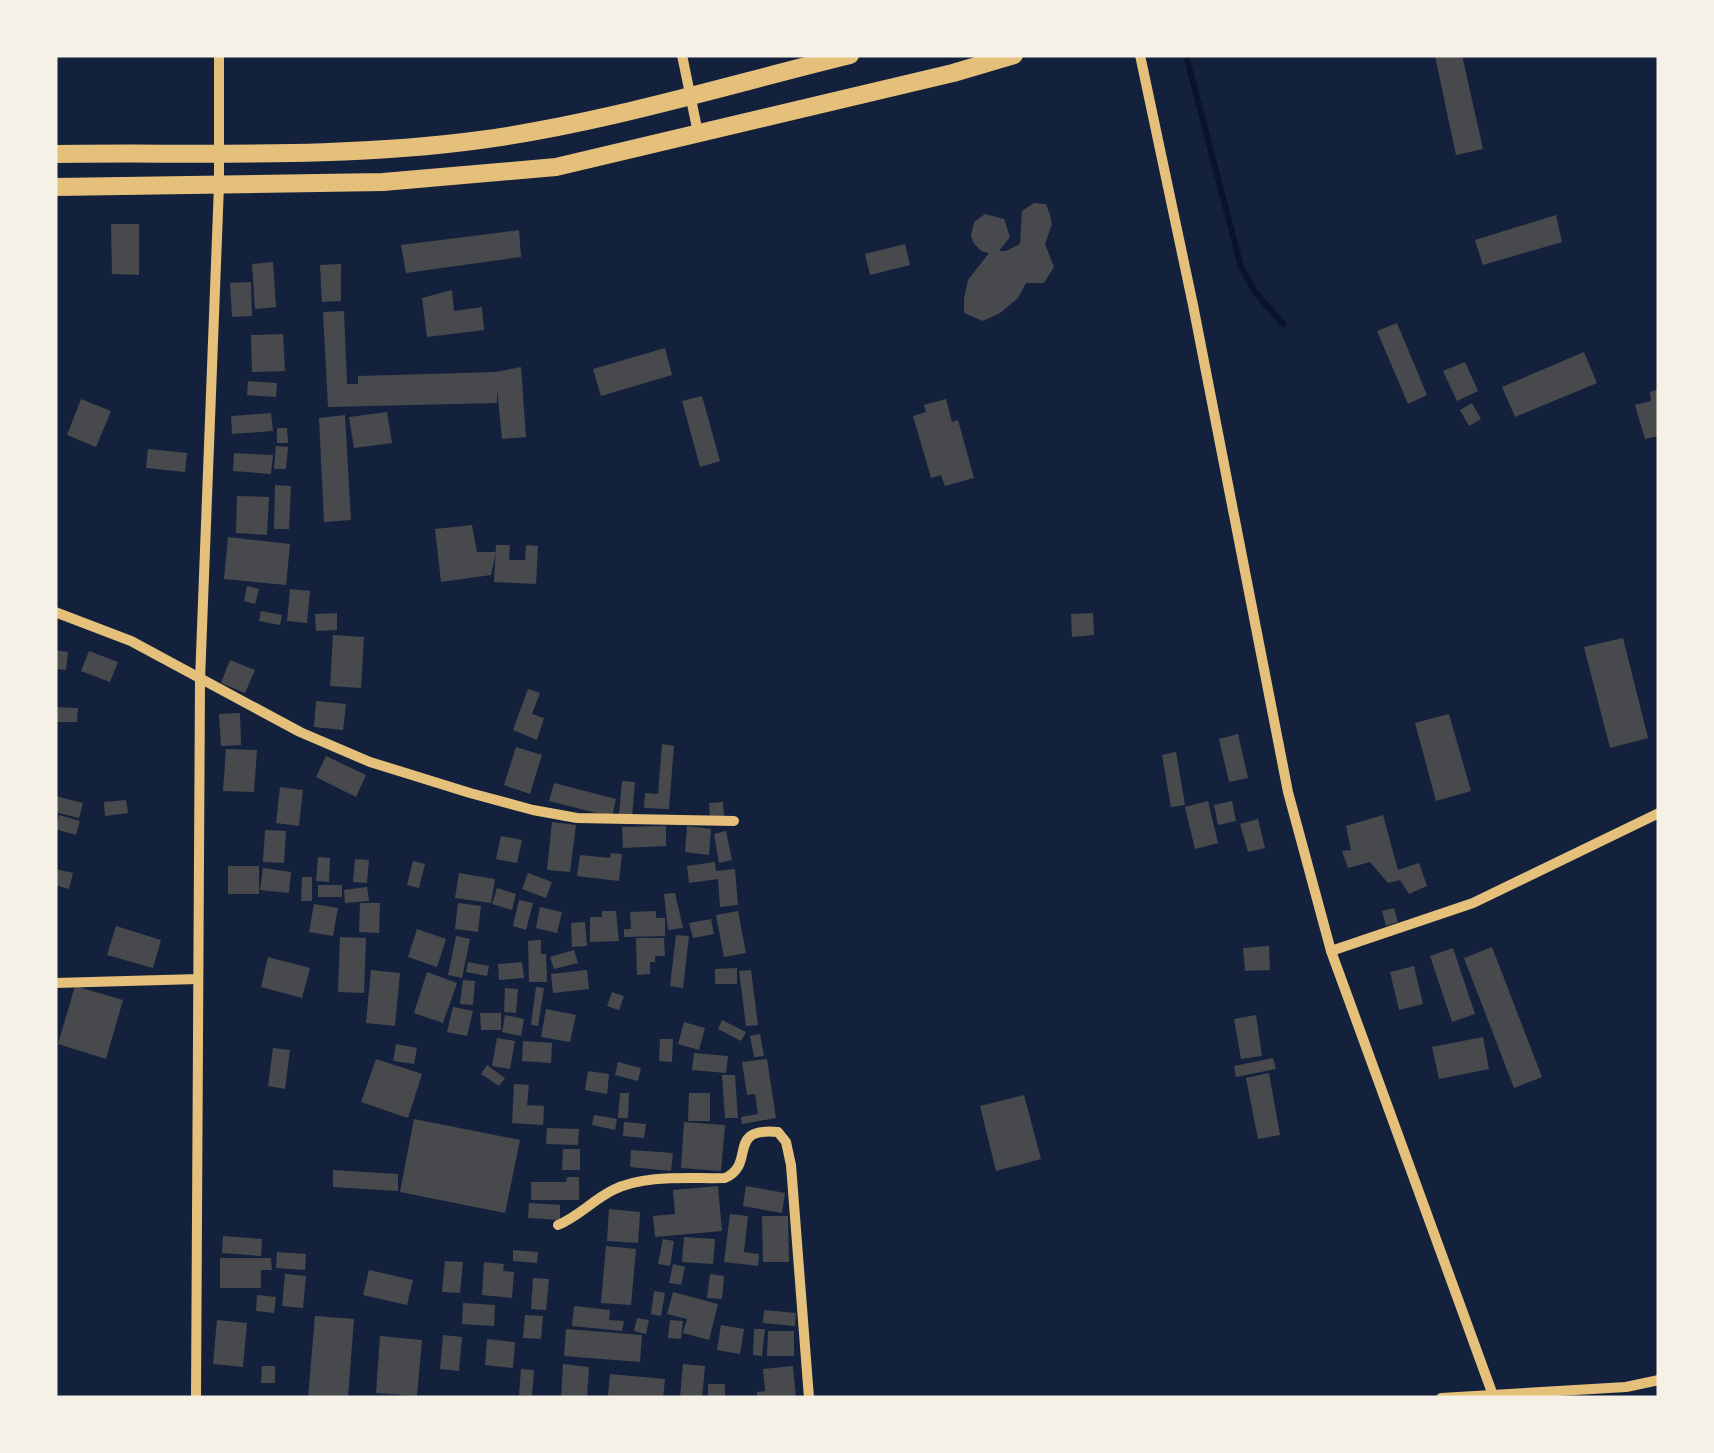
<svg xmlns="http://www.w3.org/2000/svg" width="1714" height="1453" font-family="Commissioner,sans-serif">
<rect width="100%" height="100%" fill="#14213d"/>
<g fill="none" stroke-linecap="round" stroke-linejoin="round">
<path stroke="#0b132b" stroke-width="6" d="M1186,55l55,212 14,25 28,32"/>
</g>
<g fill="#48494c">
<path d="M1462,55l21,94 -27,6 -21,-99z"/>
<path d="M1034,203l12,1 4,11 2,9 -7,20 9,23 -10,16h-18l-8,15 -18,15 -17,8 -19,-8v-14l4,-19 21,-27 -8,-2 -8,-9 -2,-7 3,-13 11,-8 19,5 6,18 -11,14h7l14,-7 2,-33z"/>
<path d="M1556,215l6,27 -79,23 -8,-25z"/>
<path d="M111,224h28v51l-27,-1z"/>
<path d="M519,230l2,27 -115,16 -5,-28z"/>
<path d="M905,244l5,21 -40,10 -5,-21z"/>
<path d="M273,262l3,45 -21,2 -3,-45z"/>
<path d="M341,264v37l-19,1 -2,-37z"/>
<path d="M251,282l1,34 -20,1 -2,-34z"/>
<path d="M452,290l2,21 28,-4 2,23 -57,7 -5,-39z"/>
<path d="M344,311l3,73h11v-8l138,-4 25,-5 5,70 -24,2 -5,-51v15l-169,4 -5,-95z"/>
<path d="M1397,323l30,72 -19,9 -31,-73z"/>
<path d="M283,334l2,37 -33,1 -1,-37z"/>
<path d="M665,348l7,27 -71,21 -8,-27z"/>
<path d="M1584,352l13,31 -82,34 -13,-30z"/>
<path d="M1465,362l13,29 -21,10 -14,-30z"/>
<path d="M248,381l29,2 -1,14 -29,-2z"/>
<path d="M1659,389v47l-14,3 -10,-34 16,-4 -1,-9z"/>
<path d="M702,396l18,65 -20,6 -18,-66z"/>
<path d="M81,399l30,12 -15,36 -29,-12z"/>
<path d="M946,399l6,23 6,-2 16,58 -29,8 -4,-11 -10,3 -18,-62 13,-4 -2,-7z"/>
<path d="M1472,403l9,16 -12,7 -9,-16z"/>
<path d="M387,412l5,31 -38,5 -5,-31z"/>
<path d="M271,413l2,18 -41,3 -1,-18z"/>
<path d="M345,415l6,105 -27,2 -5,-104z"/>
<path d="M277,428h10l1,15h-11z"/>
<path d="M276,446l12,1 -2,22h-12z"/>
<path d="M148,449l39,4 -2,19 -39,-4z"/>
<path d="M234,453l39,2 -2,19 -38,-3z"/>
<path d="M275,485l16,1 -2,43h-15z"/>
<path d="M237,496l32,1 -2,38 -31,-2z"/>
<path d="M472,525l5,27h19l-5,23 -50,7 -6,-53z"/>
<path d="M228,537l62,7 -4,41 -62,-6z"/>
<path d="M496,545h14l-1,15h16l1,-15 12,1 -2,38 -42,-2z"/>
<path d="M247,586l12,3 -4,15 -11,-3z"/>
<path d="M290,589l20,2 -3,32 -20,-2z"/>
<path d="M261,611l21,4 -2,10 -21,-4z"/>
<path d="M337,613v17l-21,1 -1,-17z"/>
<path d="M1093,613l1,22 -22,2 -1,-23z"/>
<path d="M333,635l31,2 -3,51 -31,-2z"/>
<path d="M1623,638l25,100 -38,10 -26,-101z"/>
<path d="M55,650l13,2 -2,18 -11,-1z"/>
<path d="M89,651l29,11 -8,20 -29,-11z"/>
<path d="M230,660l25,10 -10,23 -24,-10z"/>
<path d="M528,689l12,4 -8,21 12,4 -7,22 -24,-10z"/>
<path d="M316,701l30,3 -3,26 -29,-3z"/>
<path d="M55,707l23,1 -1,14h-22z"/>
<path d="M240,713l1,32 -20,1 -2,-32z"/>
<path d="M1449,714l22,77 -35,10 -21,-78z"/>
<path d="M1238,734l10,44 -19,4 -10,-43z"/>
<path d="M662,744l12,2 -5,63 -25,-1 1,-15 13,1z"/>
<path d="M516,747l26,8 -12,39 -26,-9z"/>
<path d="M226,749l31,1 -3,42 -31,-1z"/>
<path d="M1176,752l9,53 -14,2 -9,-52z"/>
<path d="M326,756l40,19 -10,22 -40,-20z"/>
<path d="M622,781l13,1 -3,35 -13,-2z"/>
<path d="M554,783l62,16 -4,18 -63,-16z"/>
<path d="M280,787l23,3 -4,36 -23,-3z"/>
<path d="M55,796l28,7 -4,15 -24,-6z"/>
<path d="M126,800l2,13 -23,3 -1,-14z"/>
<path d="M1208,801l10,42 -23,6 -10,-42z"/>
<path d="M1232,801l4,20 -18,4 -4,-20z"/>
<path d="M723,802l1,15 -14,1 -1,-15z"/>
<path d="M59,815l21,6 -4,14 -21,-6z"/>
<path d="M1383,815l15,55 21,-7 8,23 -18,8 -9,-14 -12,3 -18,-21 -22,6 -6,-17 9,-1 -5,-24z"/>
<path d="M1258,819l7,29 -17,4 -8,-28z"/>
<path d="M552,822l24,3 -6,47 -23,-2z"/>
<path d="M666,826v20l-43,2 -1,-21z"/>
<path d="M687,826l24,3 -2,26 -24,-3z"/>
<path d="M265,830l21,1 -2,32 -21,-1z"/>
<path d="M726,831l6,29 -13,3 -5,-29z"/>
<path d="M501,836l21,4 -5,23 -21,-4z"/>
<path d="M611,853l11,1 -3,27 -42,-5 3,-21 30,3z"/>
<path d="M318,857l12,1 -1,24 -13,-1z"/>
<path d="M355,859l14,1 -2,23 -14,-1z"/>
<path d="M413,861l12,3 -6,24 -12,-3z"/>
<path d="M715,862l1,9 19,-2 3,36 -18,2 -2,-28 -29,4 -2,-17z"/>
<rect x="228" y="866" width="31" height="28"/>
<path d="M263,868l28,4 -2,21 -29,-3z"/>
<path d="M55,869l18,4 -4,16 -14,-4z"/>
<path d="M459,873l36,6 -4,24 -36,-5z"/>
<path d="M528,873l24,9 -6,16 -24,-9z"/>
<path d="M302,877h10v24h-11z"/>
<rect x="318" y="885" width="24" height="12"/>
<path d="M367,887l2,14 -24,2 -1,-13z"/>
<path d="M497,888l19,6 -4,16 -20,-6z"/>
<path d="M675,893l8,35 -15,2 -4,-36z"/>
<path d="M519,900l14,3 -7,27 -13,-4z"/>
<path d="M360,903h20l-1,30 -20,-1z"/>
<path d="M458,903l23,3 -3,26 -23,-3z"/>
<path d="M314,904l24,4 -5,28 -24,-4z"/>
<path d="M540,907l22,5 -5,21 -21,-5z"/>
<path d="M1394,908l4,14 -12,4 -4,-15z"/>
<path d="M602,911h14l3,30 -29,1v-25h12z"/>
<path d="M656,911v7h9v18l-41,1v-8h7l-1,-17z"/>
<path d="M738,911l8,42 -22,4 -8,-42z"/>
<path d="M711,919l3,15 -21,4 -4,-15z"/>
<path d="M585,922l2,24 -15,1 -1,-24z"/>
<path d="M116,926l45,14 -8,28 -46,-13z"/>
<path d="M417,929l29,10 -9,28 -29,-10z"/>
<path d="M676,935l13,1 -6,52 -13,-2z"/>
<path d="M456,936l14,3 -8,39 -14,-3z"/>
<path d="M340,937l26,1 -2,55 -26,-1z"/>
<path d="M636,938h28l1,18h-10v6h-5v12l-13,1z"/>
<path d="M541,940v14h5l1,28h-18l-1,-41z"/>
<path d="M1269,946l1,24 -25,1 -2,-23z"/>
<path d="M1492,947l50,130 -28,11 -50,-130z"/>
<path d="M1453,948l22,66 -23,8 -22,-66z"/>
<path d="M574,950l4,13 -24,6 -4,-12z"/>
<path d="M268,957l42,11 -8,30 -41,-11z"/>
<path d="M468,962l21,4 -2,10 -21,-4z"/>
<path d="M522,962l2,16 -25,2 -1,-16z"/>
<path d="M1414,966l9,38 -24,6 -9,-38z"/>
<path d="M737,968v16h-22v-15z"/>
<path d="M371,970l29,3 -5,53 -29,-3z"/>
<path d="M587,970l2,19 -36,4 -2,-19z"/>
<path d="M751,970l7,55 -12,1 -7,-55z"/>
<path d="M427,972l30,11 -14,40 -29,-10z"/>
<path d="M463,980l12,1 -2,24 -13,-1z"/>
<path d="M75,986l48,14 -17,59 -48,-15z"/>
<path d="M536,987l8,1 -6,38 -7,-1z"/>
<path d="M505,988l13,1 -2,24 -12,-1z"/>
<path d="M612,992l12,4 -5,14 -12,-4z"/>
<path d="M453,1007l20,4 -6,25 -20,-4z"/>
<path d="M546,1009l30,6 -6,27 -29,-5z"/>
<path d="M480,1013h21v17h-20z"/>
<path d="M505,1015l19,4 -3,17 -19,-4z"/>
<path d="M1256,1015l6,41 -21,3 -7,-40z"/>
<path d="M722,1020l24,12 -5,9 -23,-12z"/>
<path d="M684,1022l21,6 -6,22 -21,-6z"/>
<path d="M760,1034l4,22 -10,1 -4,-21z"/>
<path d="M1483,1037l6,32 -50,10 -7,-32z"/>
<path d="M497,1038l18,3 -5,28 -18,-3z"/>
<path d="M660,1039h13l-1,23 -13,-1z"/>
<path d="M523,1041l29,2 -1,20 -29,-2z"/>
<path d="M396,1044l21,4 -3,16 -21,-3z"/>
<path d="M273,1048l17,2 -5,39 -17,-3z"/>
<path d="M694,1053l34,3 -2,17 -34,-3z"/>
<path d="M1273,1058l3,11 -40,8 -2,-11z"/>
<path d="M376,1059l46,15 -14,44 -47,-16z"/>
<path d="M767,1059l9,59 -34,6 -1,-7 17,-3 -3,-20 -8,1 -5,-33z"/>
<path d="M618,1062l23,6 -3,13 -23,-6z"/>
<path d="M487,1065l18,13 -6,8 -18,-12z"/>
<path d="M588,1071l21,3 -2,20 -22,-4z"/>
<path d="M1269,1073l11,62 -22,4 -12,-61z"/>
<path d="M722,1075h13l3,43h-13z"/>
<path d="M514,1084l15,1 -2,20 17,1 -1,19 -31,-2z"/>
<path d="M620,1093h9l-1,25h-10z"/>
<path d="M689,1093h21v28h-22z"/>
<path d="M1024,1095l17,64 -45,12 -16,-65z"/>
<path d="M594,1115l23,4 -2,11 -23,-5z"/>
<path d="M414,1119l106,21 -15,73 -105,-21z"/>
<path d="M624,1122l22,2 -2,14 -21,-2z"/>
<path d="M684,1122l41,3 -4,46 -40,-3z"/>
<path d="M547,1128l32,1 -1,16 -32,-1z"/>
<path d="M563,1149h17v21h-18z"/>
<path d="M631,1150l42,3 -2,18 -41,-4z"/>
<path d="M333,1170l65,4v17l-65,-4z"/>
<path d="M567,1177h12v23h-48v-18h35z"/>
<path d="M718,1186l4,45 -67,6 -2,-21 22,-2 -2,-24z"/>
<path d="M746,1186l39,7 -3,20 -39,-7z"/>
<path d="M529,1203l31,2v15l-32,-2z"/>
<path d="M609,1209l31,3 -2,31 -31,-2z"/>
<path d="M730,1214l18,2 -4,36 15,2 -1,12 -34,-4z"/>
<path d="M762,1216h26l1,46h-26z"/>
<path d="M223,1236l39,3 -1,17 -39,-3z"/>
<path d="M684,1237l31,2 -2,25 -31,-2z"/>
<path d="M663,1239l11,2 -4,25 -12,-2z"/>
<path d="M606,1246l30,3 -5,56 -30,-2z"/>
<path d="M513,1250l25,2 -1,11 -24,-2z"/>
<path d="M277,1252l29,2 -1,16 -29,-2z"/>
<path d="M220,1258h51l1,12h-11v18h-41z"/>
<path d="M445,1261l18,1 -3,31 -18,-1z"/>
<path d="M484,1262l20,2 -1,7 11,1 -2,26 -30,-3z"/>
<path d="M673,1264l12,3 -4,18 -12,-2z"/>
<path d="M369,1270l44,10 -6,25 -44,-10z"/>
<path d="M285,1274l21,2 -3,32 -21,-2z"/>
<path d="M710,1274l14,2 -2,23 -15,-1z"/>
<path d="M533,1278l16,1 -3,31 -15,-1z"/>
<path d="M654,1291l11,2 -4,23 -10,-2z"/>
<path d="M673,1292l45,12 -9,36 -26,-7 4,-14 -20,-5z"/>
<path d="M257,1295l19,2 -2,16 -18,-2z"/>
<path d="M463,1303l32,2 -1,21 -32,-2z"/>
<path d="M574,1306l36,4 -1,10 15,1 -2,10 -50,-5z"/>
<path d="M764,1310l32,3 -1,13 -32,-3z"/>
<path d="M525,1315l18,1 -2,23 -18,-1z"/>
<path d="M315,1316l39,3 -6,79h-40z"/>
<path d="M637,1318l12,2 -3,14 -12,-3z"/>
<path d="M217,1320l30,3 -4,44 -30,-3z"/>
<path d="M670,1320l13,1 -2,18 -13,-1z"/>
<path d="M721,1325l23,4 -4,25 -23,-4z"/>
<path d="M566,1329l76,6 -2,27 -76,-6z"/>
<path d="M754,1329h11l-3,27 -9,-1z"/>
<path d="M768,1331h26v25h-27z"/>
<path d="M443,1335l19,2 -3,34 -19,-2z"/>
<path d="M380,1336l42,4 -5,56 -41,-3z"/>
<path d="M487,1339l28,3 -2,26 -28,-3z"/>
<path d="M563,1364l26,3 -2,31h-26z"/>
<path d="M683,1364l22,2 -3,32 -22,-1z"/>
<path d="M262,1366h13v17h-14z"/>
<path d="M793,1366l3,32h-39v-6l8,-1 -2,-22z"/>
<path d="M521,1369l13,1 -2,26 -13,-1z"/>
<path d="M610,1374l55,5 -2,19 -55,-2z"/>
<rect x="708" y="1384" width="17" height="14"/>
</g>
<g fill="none" stroke-linecap="round" stroke-linejoin="round">
<g stroke="#e5c07b" stroke-width="10">
<path d="M682,55l16,78"/>
<path d="M1140,55l53,250 95,487 43,159 163,447"/>
<path d="M55,612l76,29 169,91 70,30 100,31 63,17 44,8 157,3"/>
<path d="M1331,951l142,-48 186,-90"/>
<path d="M55,983l143,-4"/>
<path d="M558,1225c21,-9 35,-25 55,-35 32,-16 76,-11 112,-12 32,-14 0,-51 53,-46l8,10 5,23 18,233"/>
<path d="M196,1398l4,-718 19,-495v-130"/>
<path d="M1441,1398l185,-11 33,-7"/>
</g>
<g stroke="#e5c07b" stroke-width="18">
<path d="M55,154c141,-2 285,5 425,-14 125,-17 247,-55 370,-85"/>
<path d="M55,187l328,-5 173,-15 397,-94 61,-18"/>
</g>
</g>
<rect width="1714" height="1453" fill="none" stroke="#f6f1e7" stroke-width="115"/>
</svg>
